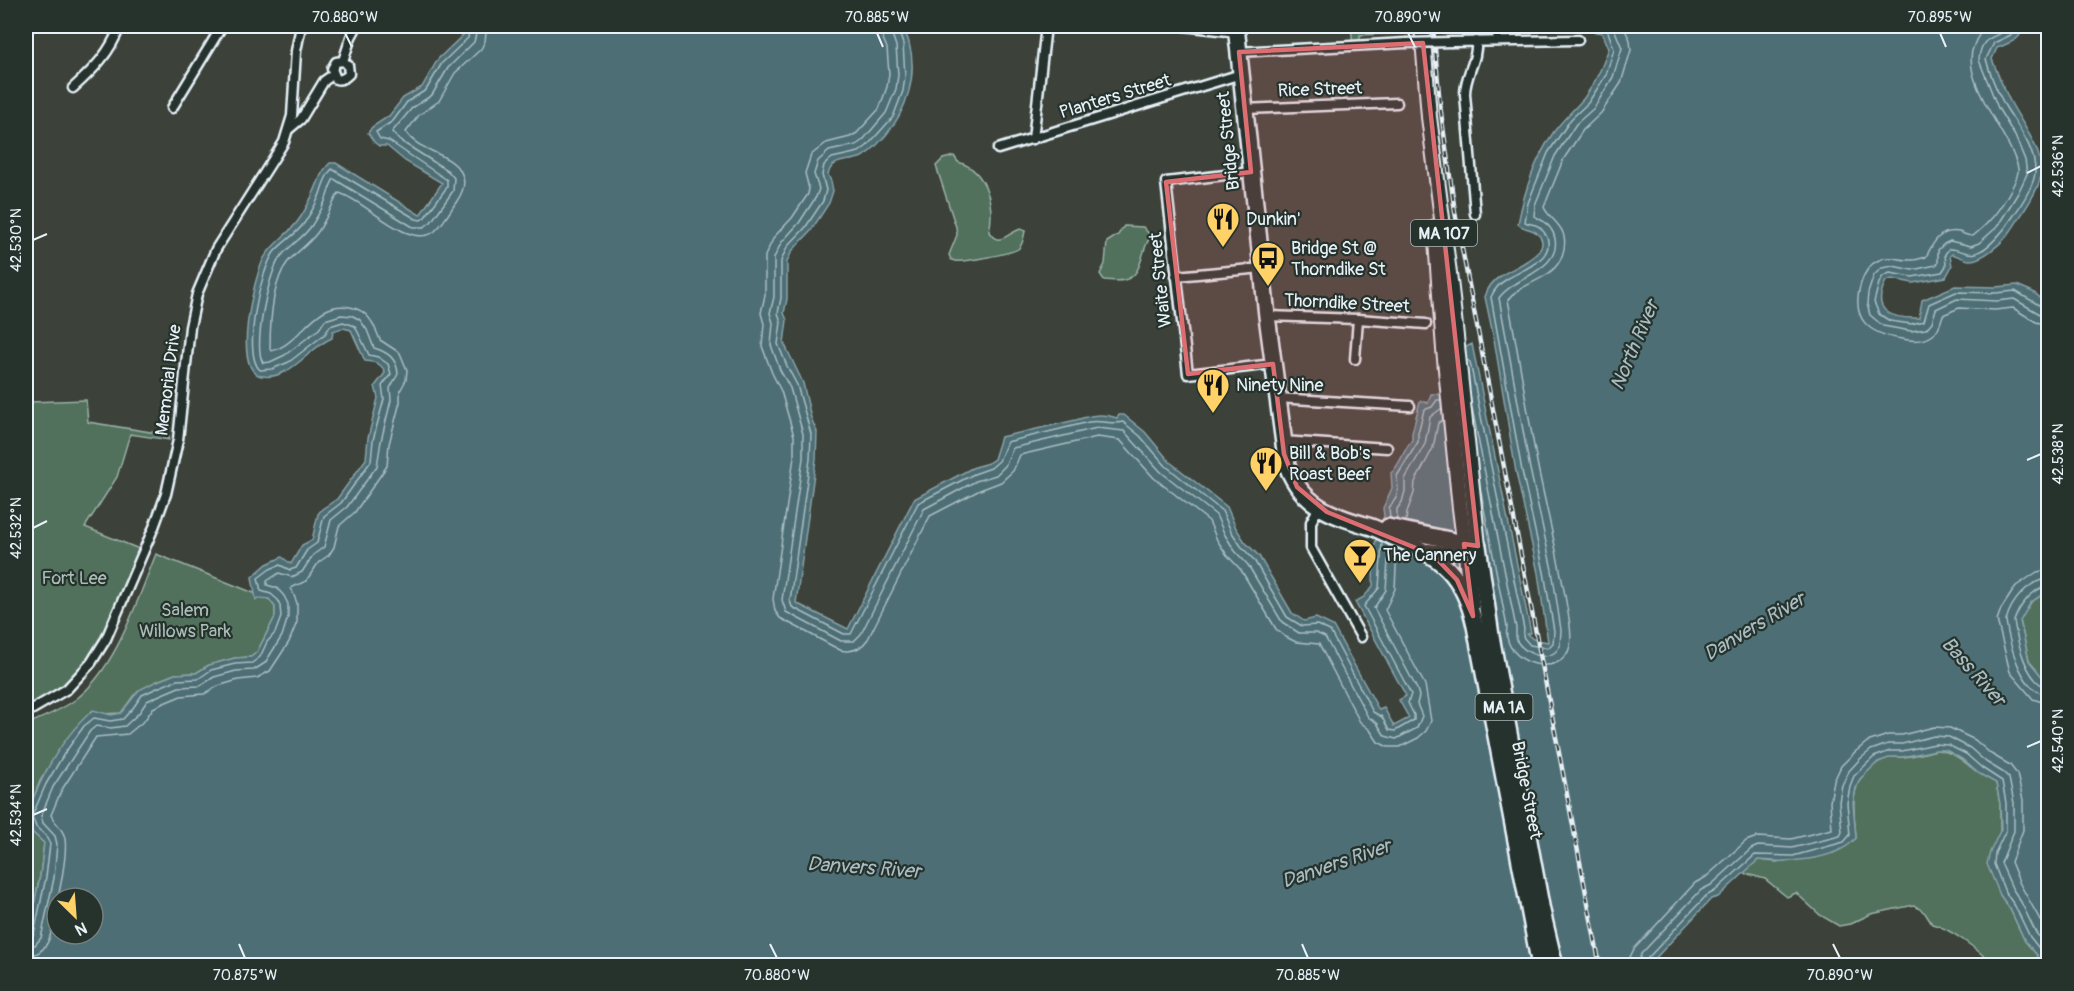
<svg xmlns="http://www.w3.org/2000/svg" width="2074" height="991" font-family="Pangolin,sans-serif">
<rect width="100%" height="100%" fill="#3c423a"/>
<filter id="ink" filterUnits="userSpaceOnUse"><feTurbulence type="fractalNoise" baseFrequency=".0167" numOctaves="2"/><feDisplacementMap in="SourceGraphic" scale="12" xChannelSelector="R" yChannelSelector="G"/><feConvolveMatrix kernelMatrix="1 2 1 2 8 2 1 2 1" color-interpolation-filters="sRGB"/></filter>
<g filter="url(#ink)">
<g fill="#51715b" stroke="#9cb1aa" stroke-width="1.5">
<path d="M1351,26h55v7l-46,2v11h-7z"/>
<path d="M954,156l4,6c29,8 37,44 31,70 10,16 18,1 32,-3l4,2c-1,5 -2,14 -7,18 -6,4 -56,14 -63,12 -5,-1 -4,-2 -6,-6l8,-20 -1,-8 -20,-61 7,-7z"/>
<path d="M1124,226l19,1 8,9c-11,13 -7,40 -27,44 -6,2 -14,0 -20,0l-4,-6 5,-10 2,-22 11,-7z"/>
<path d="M26,356l2,1 2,45 56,-2 2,22 81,13v5l-39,-6 -13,43 -32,50 54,22c-30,70 -39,123 -113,159z"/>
<path d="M156,554l113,45 6,8v10l-18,35 -6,5 -16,1 -26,7 -13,8 -21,1 -20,8 -21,13 -13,18 -20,1 -42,37 -19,30 -14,36 5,14 13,12 -4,33 -14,69v-220c17,-8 34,-14 49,-25 42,-32 62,-100 81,-146z"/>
<path d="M2048,591v93l-19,-23 -9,-41 11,-18z"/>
<path d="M1936,750c19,1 28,13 43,23 5,4 12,7 17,10l4,21v91l10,14 15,32 12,14 4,10h-48c-13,-14 -43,-37 -61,-41l-7,-11 -11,-8 -43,9 -21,10 -11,2 -19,-11 -24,-22 -9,4 -22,-18 -22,-6 15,-13 18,2 57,-9 23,-15c-1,-24 -8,-47 10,-66 7,-7 14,-12 24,-15 4,-1 9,1 14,0 11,-1 21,-4 32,-7z"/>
</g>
<path fill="#4d6e74" stroke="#8ba2a9" stroke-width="1.5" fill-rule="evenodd" d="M465,26h437c2,5 6,11 7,17 9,32 -2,67 -23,92 -7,8 -14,17 -24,22 -13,6 -30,0 -34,18l3,6 2,10 -4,12 -19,29 -18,19 -5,11v37l-3,14 3,7 -3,23 19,40 8,35 6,14 -1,27 -20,144 52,26 66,-130 58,-31 16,-5 6,-4 7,-22 75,-17c15,-5 27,-7 41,-2l2,-3h5l21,17 25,30 57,45 9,21 9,14 14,14 33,57 12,8 12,-3 17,8 46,84 5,-2 10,18 15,-8 -10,-18 7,-4 -51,-94 9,-5 9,-11 1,-39 10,-31 -1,-8 9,-20 -1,-15c10,-9 12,-23 21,-33v-7l8,-32 8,2 3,-9h10l23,-46 8,-4 59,289 -4,1 6,5 15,3 -10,-69 -22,-101 -22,-133 -9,-42c2,-9 9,-17 17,-22 11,-8 53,-22 36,-41 -5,-6 -14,-4 -20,-10 6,-32 17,-64 35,-91 9,-13 21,-23 31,-35 12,-16 18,-31 25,-50l-7,-15 -17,-3 -2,-4h441c-4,15 -13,16 -27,22l-5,11c5,14 11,28 18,42 10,20 35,51 31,75 -4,18 -21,41 -31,56 -7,10 -28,29 -41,28 -5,-1 -11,-4 -17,-6l-2,2 2,10 -6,11 -33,6 -21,-4 -6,2c-16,31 6,38 33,37l3,-18 33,-14 41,1 21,-2 16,7 15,12v287l-17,11 -11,19 9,40 19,23v281h-7l-4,-10 -12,-14 -15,-32 -10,-14 -13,-31 3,-12 11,-23 -1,-25 -4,-21 -18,-10 -16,-14 -16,-9h-10l-34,7h-10l-14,5 -18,17 -4,9 -3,15 3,35c-20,23 -69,25 -98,22l-40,37 -7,2 -62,66 -1623,1v-21l14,-69 4,-33 -13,-12 -5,-14c14,-39 36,-80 67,-107l18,5 10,-2 18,-23 16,-8 20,-8 21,-1 13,-8 26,-7 16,-1 6,-5 18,-35v-10l-6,-8 -10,-1 -3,2 -4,-23 15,-13 15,-7 9,7 11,-19 10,-5 6,-26 4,-5 15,-10 29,-40 2,-21 10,-40 -3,-12 10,-13c-3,-10 -10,-11 -20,-12l-14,-31 -8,-2 -10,3 -1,7c-23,9 -42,43 -70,38 -31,-5 -8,-99 2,-118 9,-16 26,-24 36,-40 5,-7 9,-16 13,-24 6,-12 7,-22 17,-31h6l84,52 22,-32 -37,-22 -18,-15h-8l-5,-4 -6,-9 4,-6 17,-11 14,-18 19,-11 16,-28 25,-24zM57,898h36v36h-36z"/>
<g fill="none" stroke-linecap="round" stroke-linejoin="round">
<g stroke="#aabdc3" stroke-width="1.5">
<path d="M880,26l1,8 6,14 2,26 -2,13 -8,22 -22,24 -7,4 -24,6 -15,12 -6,18 4,16 -1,5 -16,24 -18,19 -9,19v39l-4,18 3,11 -2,22 10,27 9,18 13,45v21l-21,142 2,12 5,7 60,32c12,3 21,-1 28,-11l62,-123 50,-26 21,-8 12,-11 7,-16 77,-18 23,3 34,38 55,43 8,19 10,15 14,15 35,59 8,7 12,6 23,2 41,78 10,8 8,12 10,5h12l18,-9 8,-7 5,-10 -6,-36 -40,-75 10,-21 2,-41"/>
<path d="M889,26l7,20 2,29 -2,14 -10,24 -23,27 -7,5 -27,6 -11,10 -4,13 5,15 -3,8 -17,26 -18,20 -7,15v39l-4,16 3,10 -2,22 9,25 10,18 13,46v24l-21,142 4,12 55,29h13l7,-7 63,-125 52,-28 20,-6 9,-9 8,-18 84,-20 27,3 37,41 55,43 9,20 10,16 13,14 34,57 17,11h17l9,4 43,80 9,6 8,13 11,3 21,-11 5,-12 -5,-12 2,-8 -2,-7 -43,-81 12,-18 3,-45"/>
<path d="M897,26l6,18 2,32 -2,15 -10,26 -26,29 -8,6 -27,6 -8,7 -2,10 4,15 -3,11 -18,27 -18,19 -6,14v37l-3,15 3,9 -3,22 9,22 10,19 14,49 -1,25 -20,142 2,6 52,27h7l67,-131 56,-29 17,-6 8,-7 8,-19 82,-20c12,-2 24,3 34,0l17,14 26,30 56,45 9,20 10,15 13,14 33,57 15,9 15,-1 13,6 43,81 9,5 7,13 6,1 19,-11v-5l-6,-12 3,-9 -47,-88 15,-18 3,-46"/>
<path d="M1992,26c-10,3 -14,9 -18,19 -14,31 27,81 39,109 2,6 6,12 5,18 -2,12 -19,39 -28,48 -5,6 -11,11 -17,16 -5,0 -9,-2 -14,-4 -20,-3 -26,11 -33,25 -4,1 -9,3 -13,3 -14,1 -23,-6 -36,1 -9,4 -13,13 -16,22 -11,36 7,51 41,56 10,2 22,3 31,-4 6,-5 8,-13 10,-20l16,-7 36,2 18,-2 23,14 12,3"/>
<path d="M2010,26c-12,14 -29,6 -31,34l19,48 17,28 10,24 2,14 -9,19 -21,34 -18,16 -8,3 -21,-5 -6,3 -6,6v13l-2,2 -24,5 -19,-4 -11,2 -8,7 -6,18 -1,11 3,11 13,11 28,5 15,-2 6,-7 4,-13 21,-10 40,2 17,-2 26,15 8,2"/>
<path d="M2017,26l-2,7 -21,10 -8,16c4,16 11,32 19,47 12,20 31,42 30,67 -1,12 -16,35 -23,45 -7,11 -23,31 -36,35 -9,3 -17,-5 -27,-4l-4,5 1,12 -4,6 -30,5 -22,-4 -7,3 -4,7 -5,19 5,12 11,7 21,3 13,-3 5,-17 27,-12 40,1 19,-2 29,17h4"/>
<path d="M1467,360l3,2 54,267 -1,8 7,8 18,3 5,-5 1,-12 -10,-59 -22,-101 -31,-174c3,-7 9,-14 16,-18 14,-9 48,-19 40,-42 -2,-4 -5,-8 -9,-11 -4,-2 -9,-2 -13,-4l3,-19 20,-50 23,-34 17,-16 18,-28 8,-26 -7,-20 -9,-3"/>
<path d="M1472,408l44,220v12c9,15 34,24 44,6l1,-16 -9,-60 -22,-101 -31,-171c13,-20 62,-28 56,-59 -2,-12 -11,-18 -21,-23l1,-11 20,-49 21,-32 18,-16 19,-31 9,-29 -9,-22"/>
<path d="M1481,493l26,134c-6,37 55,54 63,19 3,-14 -2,-31 -4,-45 -8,-45 -19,-90 -28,-134 -11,-56 -19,-111 -30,-167 14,-19 45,-19 54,-44 3,-8 4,-15 1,-23 -4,-11 -16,-17 -19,-26l19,-47 20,-30 18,-17 20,-30 10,-33 -1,-10 -7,-14"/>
<path d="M1390,518l-1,-10 7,-10 2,-8 -1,-14 21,-34v-9l6,-23 8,-3 5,-7h4"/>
<path d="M1397,520v-11l5,-7 3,-11v-12l20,-35 5,-27 12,-9"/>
<path d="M1406,522l1,-10 7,-19 1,-11 18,-34 5,-25 5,-3"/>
<path d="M2048,570l-11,2 -21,14 -15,23 -4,11 13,52 23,27 15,5"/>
<path d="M2048,579c-19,1 -38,23 -42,42 3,21 15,72 42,74"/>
<path d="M2048,586c-16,3 -29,20 -34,35 3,18 12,63 34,66"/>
<path d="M58,898c3,-15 11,-50 6,-63 -3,-8 -10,-13 -13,-20l10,-24 35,-54 32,-3 17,-14 8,-12 11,-5 17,-7 23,-2 14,-8 20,-6 19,-2 13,-7 19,-29 8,-20v-19l-6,-15 15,-7 13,-19 10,-7 5,-8 5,-21 16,-14 32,-46 2,-22 11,-42v-11l6,-11 1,-10 -7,-17 -20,-13c-6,-16 -12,-30 -30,-33 -37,-7 -48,37 -79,44l-1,-2c0,-25 2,-66 17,-86 8,-10 21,-18 30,-30 9,-12 14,-28 22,-40 25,6 71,59 96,38 9,-8 15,-20 22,-30 6,-9 10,-19 4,-29 -12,-20 -44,-21 -55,-40l13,-17 20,-14 16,-28 26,-24 4,-8 2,-15"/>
<path d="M26,939l5,-1 3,-4 12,-57 4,-33 -5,-9 -9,-8 -4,-11 14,-32 18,-30 20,-28 10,-8 16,3 13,-2 10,-11 9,-13 15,-7 20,-8 21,-1 13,-9 24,-6 17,-1 8,-6 7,-15 8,-9 6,-16 -1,-11 -2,-6 -7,-6 -10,-3 -3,-13 12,-9 10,-4 10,5 6,-2 11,-18 10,-7 7,-27 17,-13 30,-42 2,-21 11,-41 -2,-13 9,-12 -3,-10 -10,-7 -9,-2 -14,-29 -12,-4 -13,4 -5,8 -36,28 -17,7 -12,1c-18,-15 0,-101 15,-119 9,-10 22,-17 30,-29 5,-8 12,-19 15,-28 3,-9 5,-18 12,-25l84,50 5,1 4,-3 22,-30v-7l-58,-39 -9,-2 -4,-7 17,-11 14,-19 19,-12 16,-27 26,-25 2,-12"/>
<path d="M26,947l9,-2 6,-7 13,-60 3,-34 -2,-8 -12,-13 -2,-7 12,-29 37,-56 6,-5 15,2 14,-2 14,-13 8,-12 13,-6 19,-8 21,-1 14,-9 22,-6 18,-1 11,-7 17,-27 6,-19v-13l-4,-8 -7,-8 -10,-3v-4l12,-8 13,4 10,-5 11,-17 11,-8 7,-27 16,-13 30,-41 4,-25 10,-41 -1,-12 8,-14c-1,-15 -10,-22 -24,-26l-7,-18 -7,-10 -7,-4 -12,-1 -16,5 -6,9 -34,26 -15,7 -7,1c-10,-17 5,-87 16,-104 9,-13 24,-20 33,-34 5,-8 12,-19 15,-29 2,-6 3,-11 7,-17l79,48h11l7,-5 22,-31 1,-13 -6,-7 -49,-31 -7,-8 20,-24 20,-13 16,-27 26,-26 4,-16"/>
<path d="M26,956c27,-1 26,-31 31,-52"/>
<path d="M1629,966l1,-9 4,-8 61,-66 11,-6 40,-36 11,-4 34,2 41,-10 -2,-27 4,-21 7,-15 14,-14 12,-10 21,-7h14l32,-8 16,1 25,12 16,14 19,11 7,9 6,26v30l-12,32 9,22 28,50"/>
<path d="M1638,966l3,-12 60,-64 10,-5 40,-36 7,-3 34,2 48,-12 2,-4 -3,-30 3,-17 7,-14 11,-12 11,-9 17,-6h14l32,-8 15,1 21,11 16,14 18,11 5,5 5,25v28l-13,32 11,25 9,14 15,31 12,15"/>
<path d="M1645,966l2,-7 59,-63 9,-5 40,-36 38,1 51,-14 6,-7 -3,-32 3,-17 4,-10 20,-19 16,-6h12l33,-7 13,1 18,9 16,14 20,13 4,22v27l-11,23 -1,11 11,28 10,14 15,31 12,15 4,14"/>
</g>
<defs>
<g id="street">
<path d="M1184,26l53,6"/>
<path d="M1497,26l1,14"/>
<path d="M1452,42l126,-2"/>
<path d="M1239,52l167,-9"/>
<path d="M343,61l8,-24 6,-11"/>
<path d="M73,88c21,-19 37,-35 47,-62"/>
<path d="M172,108l50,-82"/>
<path d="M1244,109l153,-6"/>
<path d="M289,129l12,-10 23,-38 10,-7 2,5c5,2 9,-1 13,-5l-1,-9 -5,-4 -7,1 -4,7 2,5"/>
<path d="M1033,139l13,-113"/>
<path d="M998,149l243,-75"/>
<path d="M1251,172l-85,10 22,192 85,-10"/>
<path d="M1475,214l-10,-120c0,-20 13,-33 11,-53"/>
<path d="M1176,276l86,-8"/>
<path d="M1267,316l91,3 68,5"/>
<path d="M1355,359l3,-40"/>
<path d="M1277,398l133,8"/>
<path d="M1282,441l105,7"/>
<path d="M1319,507l-8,15v26l50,89"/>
<path d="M26,713l41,-24 24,-26 15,-24 48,-112 12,-33 12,-54 12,-113 7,-33 19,-45 68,-107 8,-26 4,-65 5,-25"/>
</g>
<path id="secondary" d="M26,30l1,-4"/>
<g id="primary">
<path d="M1422,26l7,91 22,172 27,257 -31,7 -19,-2"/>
<path d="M1435,227l9,122 16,159 12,97"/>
</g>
<g id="highway">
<path d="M1236,26l31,290 20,150c16,40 42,48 81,60 8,2 16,7 25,11 47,18 71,37 82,89l65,340"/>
<path d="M1388,527l90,19 13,90 51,275 13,55"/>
</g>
</defs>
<use href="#street" stroke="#e8f1f8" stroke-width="13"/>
<use href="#secondary" stroke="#e8f1f8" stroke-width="16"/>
<use href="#primary" stroke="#e8f1f8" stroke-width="18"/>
<use href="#highway" stroke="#e8f1f8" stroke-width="20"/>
<use href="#street" stroke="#26332d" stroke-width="8"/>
<use href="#secondary" stroke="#26332d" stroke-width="12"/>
<use href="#primary" stroke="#26332d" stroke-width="14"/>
<use href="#highway" stroke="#26332d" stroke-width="15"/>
<defs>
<path id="rail" d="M1433,26l7,79 15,107 145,754"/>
</defs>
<use href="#rail" stroke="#e8f1f8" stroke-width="4.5"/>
<use href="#rail" stroke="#26332d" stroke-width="2" stroke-dasharray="7" stroke-linecap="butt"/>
<defs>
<path id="street-bridge" d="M1406,43l46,-1"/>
</defs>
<use href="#street-bridge" stroke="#e8f1f8" stroke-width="13" stroke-linecap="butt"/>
<use href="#street-bridge" stroke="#26332d" stroke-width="8"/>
</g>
</g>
<path fill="#dc6e71" fill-opacity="0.2" stroke="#dc6e71" stroke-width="4.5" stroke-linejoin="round" d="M1423,43l55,503 -14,-2 9,72 -16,-36 -24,-25 -106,-43 -30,-25 -13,-33 -11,-90 -85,10 -22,-192 85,-10 -12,-120z"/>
<path fill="none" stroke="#e8f1f8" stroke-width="2" d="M345,33l7,14M877,33l6,14M1408,33l7,14M1940,33l6,14M2027,173l14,-7M33,240l14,-6M2027,460l14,-6M33,528l14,-7M2027,747l14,-6M33,815l14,-6M239,944l6,14M770,944l7,14M1302,944l6,14M1833,944l7,14"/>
<defs>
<symbol id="restaurant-pin" viewBox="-11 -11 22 30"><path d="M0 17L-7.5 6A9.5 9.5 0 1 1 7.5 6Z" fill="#ffd166" stroke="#26332d"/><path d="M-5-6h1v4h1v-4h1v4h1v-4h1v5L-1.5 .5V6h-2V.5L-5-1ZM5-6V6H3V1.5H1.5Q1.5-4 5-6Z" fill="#111"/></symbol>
<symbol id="bus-pin" viewBox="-11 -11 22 30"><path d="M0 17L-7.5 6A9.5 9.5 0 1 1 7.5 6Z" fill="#ffd166" stroke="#26332d"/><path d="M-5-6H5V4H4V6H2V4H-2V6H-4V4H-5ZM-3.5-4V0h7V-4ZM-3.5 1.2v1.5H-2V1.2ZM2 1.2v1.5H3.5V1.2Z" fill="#111"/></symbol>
<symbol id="bar-pin" viewBox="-11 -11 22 30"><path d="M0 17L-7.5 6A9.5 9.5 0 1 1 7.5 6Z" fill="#ffd166" stroke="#26332d"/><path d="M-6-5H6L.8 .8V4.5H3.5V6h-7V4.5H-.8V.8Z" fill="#111"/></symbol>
</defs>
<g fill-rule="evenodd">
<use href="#restaurant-pin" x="1204" y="200" width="38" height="52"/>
<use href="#bus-pin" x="1249" y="239" width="38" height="52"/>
<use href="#restaurant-pin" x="1194" y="366" width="38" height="52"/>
<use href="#restaurant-pin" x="1247" y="444" width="38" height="52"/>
<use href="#bar-pin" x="1341" y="536" width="38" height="52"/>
</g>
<g text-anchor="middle" stroke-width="4.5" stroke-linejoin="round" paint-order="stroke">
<g fill="#26332d" stroke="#aeb8bb" stroke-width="1.5">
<rect x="1411" y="220" width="66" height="26" rx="4.5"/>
<rect x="1475.5" y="694" width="57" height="26" rx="4.5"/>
</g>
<g font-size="16" font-weight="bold" fill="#e8f1f8">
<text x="1444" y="239">MA 107</text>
<text x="1504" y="713">MA 1A</text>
</g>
<g font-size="18" fill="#e8f1f8" stroke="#26332d">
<text transform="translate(1320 89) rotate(-2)" y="6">Rice Street</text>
<text transform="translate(1115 96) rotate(-17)" y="6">Planters Street</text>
<text transform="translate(1228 141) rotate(-96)" y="6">Bridge Street</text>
<text transform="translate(1160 280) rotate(-96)" y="6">Waite Street</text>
<text transform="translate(1347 303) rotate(3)" y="6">Thorndike Street</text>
<text transform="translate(168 380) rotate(-83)" y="6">Memorial Drive</text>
<text transform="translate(1527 790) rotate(79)" y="6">Bridge Street</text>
</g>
<g font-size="18" fill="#e8f1f8" stroke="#26332d" text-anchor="start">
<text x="1246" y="225">Dunkin'</text>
<text x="1291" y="254">Bridge St @<tspan x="1291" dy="21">Thorndike St</tspan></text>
<text x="1236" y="391">Ninety Nine</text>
<text x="1289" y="459">Bill &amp; Bob's<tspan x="1289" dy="21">Roast Beef</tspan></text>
<text x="1383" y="561">The Cannery</text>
</g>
<g font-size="18" fill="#acbeb9" stroke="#26332d">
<text x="74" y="584">Fort Lee</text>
<text x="185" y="616">Salem<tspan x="185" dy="21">Willows Park</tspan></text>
</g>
<g font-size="20" font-style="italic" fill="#aabdc3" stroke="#26332d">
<text transform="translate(1634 345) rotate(-67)" y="7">North River</text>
<text transform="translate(1754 626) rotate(-31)" y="7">Danvers River</text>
<text transform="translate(1974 671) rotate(48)" y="7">Bass River</text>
<text transform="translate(1336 863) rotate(-19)" y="7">Danvers River</text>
<text transform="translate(864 867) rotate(4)" y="7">Danvers River</text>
</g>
</g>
<rect width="2074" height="991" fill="none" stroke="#26332d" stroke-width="66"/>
<g transform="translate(75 916) rotate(155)"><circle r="28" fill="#26332d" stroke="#747f7e" stroke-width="1.5"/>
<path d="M0-4.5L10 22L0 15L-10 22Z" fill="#ffd166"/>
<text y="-9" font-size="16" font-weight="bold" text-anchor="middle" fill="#e8f1f8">N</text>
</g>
<rect x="33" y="33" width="2008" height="925" fill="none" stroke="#e8f1f8" stroke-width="2"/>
<g font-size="15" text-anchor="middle" fill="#e8f1f8">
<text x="345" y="22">70.880°W</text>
<text x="877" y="22">70.885°W</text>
<text x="1408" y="22">70.890°W</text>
<text x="1940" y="22">70.895°W</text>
<text transform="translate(2058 166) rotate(-90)" y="5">42.536°N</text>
<text transform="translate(16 240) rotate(-90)" y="5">42.530°N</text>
<text transform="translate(2058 454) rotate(-90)" y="5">42.538°N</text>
<text transform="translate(16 528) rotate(-90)" y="5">42.532°N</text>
<text transform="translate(2058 741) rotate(-90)" y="5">42.540°N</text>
<text transform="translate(16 815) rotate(-90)" y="5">42.534°N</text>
<text x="245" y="980">70.875°W</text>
<text x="777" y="980">70.880°W</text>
<text x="1308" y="980">70.885°W</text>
<text x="1840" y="980">70.890°W</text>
</g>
</svg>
